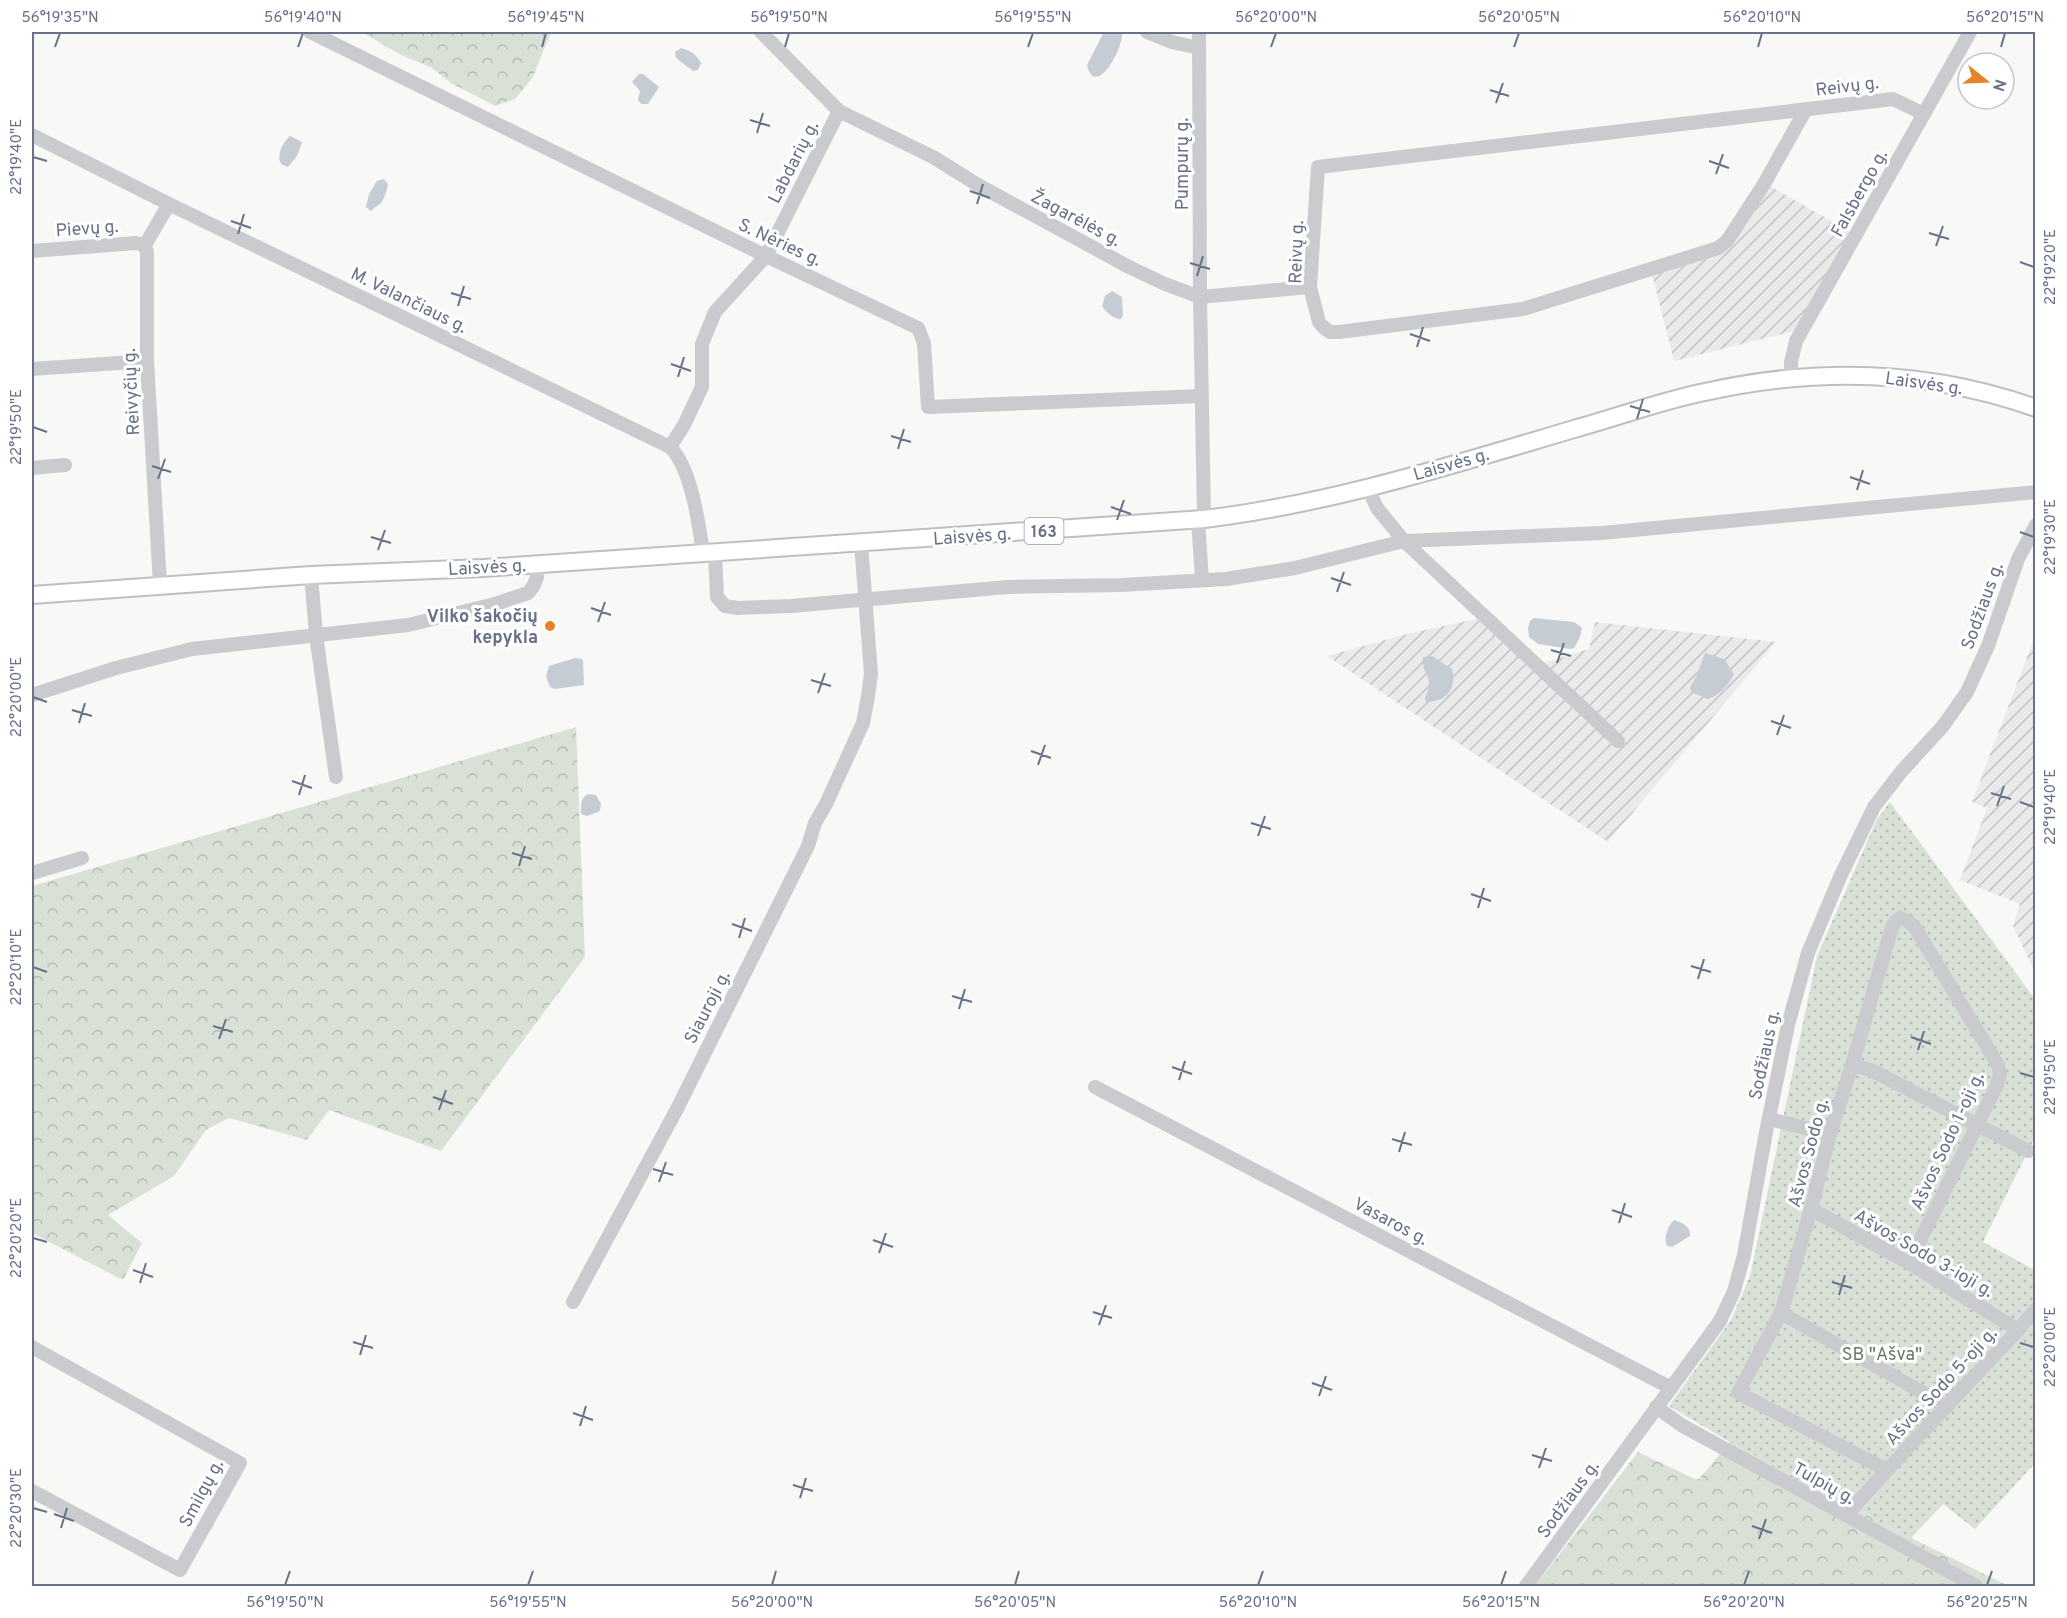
<svg xmlns="http://www.w3.org/2000/svg" width="2067" height="1618" font-family="Overpass,sans-serif">
<defs>
<pattern id="industrial-furrows" width="10" height="10" patternUnits="userSpaceOnUse" patternTransform="scale(1.5)"><rect width="10" height="10" fill="#e9eae9"/><path d="M-1 1l2-2M0 10L10 0M9 11l2-2" fill="none" stroke="#c1c2c3"/></pattern>
<pattern id="forest-crowns" width="20" height="18" patternUnits="userSpaceOnUse" patternTransform="scale(1.5)"><rect width="20" height="18" fill="#d9e1d7"/><path d="M2 6a3 3 0 1 1 6 0M12 15a3 3 0 1 1 6 0" fill="none" stroke="#b4bbb4"/></pattern>
<pattern id="garden-dots" width="8" height="8" patternUnits="userSpaceOnUse" patternTransform="scale(1.5)"><rect width="8" height="8" fill="#d9e1d7"/><path d="M2 2h.1M6 6h.1" fill="none" stroke="#b4bbb4" stroke-width="1.8" stroke-linecap="round"/></pattern>
</defs>
<rect width="100%" height="100%" fill="#f8f9f6"/>
<g fill="url(#industrial-furrows)">
<path d="M1768,185l83,47 -57,99 -120,30 -22,-87 77,-28z"/>
<path d="M1494,615l49,48 46,-14 6,-27 181,20 -168,200 -281,-186 80,-22z"/>
<path d="M2035,636v336l-22,-46 7,-22 -60,-24 27,-72 -15,-6z"/>
</g>
<g fill="url(#forest-crowns)">
<path d="M364,32h187l-18,45 -18,22 -20,7 -44,-23 -19,-15 -31,-13 -36,-21z"/>
<path d="M576,727l9,230 -144,194 -112,-41 -22,30 -78,-22 -23,12 -32,46 -66,39 34,28 -19,37 -91,-47v-347z"/>
<path d="M1730,1442l181,96 98,48h-474l103,-134 57,27h4z"/>
</g>
<path fill="url(#garden-dots)" d="M1890,802l145,197v138l-52,105 52,28v193l-60,66 -32,-25 -32,34 -181,-96 -61,-36 62,-86 19,-44 67,-320 60,-137z"/>
<g fill="#c6ccd3">
<path d="M1104,32h18c2,16 -27,68 -35,33z"/>
<path d="M681,48c9,2 16,7 20,15l-3,7 -5,1 -17,-13 -1,-6z"/>
<path d="M639,74h4l16,13 -11,17h-7l-3,-4 2,-9 -8,-9z"/>
<path d="M290,136l12,6 -5,14 -9,11 -7,-3c-5,-10 2,-21 9,-28z"/>
<path d="M384,179l4,5c-1,5 -3,14 -7,19 -3,3 -7,4 -10,8l-5,-4 3,-13 8,-13z"/>
<path d="M1112,291l10,6 1,18 -2,4c-8,0 -15,-7 -19,-13l3,-10z"/>
<path d="M1534,618l40,4 8,6 -2,9 -6,11 -4,1 -32,-5 -9,-7 -1,-9 2,-7z"/>
<path d="M1705,653l19,6 10,15c-5,11 -16,22 -26,25l-17,-7 -1,-5 6,-10z"/>
<path d="M1432,656l20,13c5,19 -5,33 -26,33l-1,-4c11,-22 -4,-23 -2,-41z"/>
<path d="M575,658l7,1 1,2 1,24 -29,4 -5,-2 -4,-11 3,-10z"/>
<path d="M588,794l8,1 5,9 -1,7 -13,5 -6,-2c0,-8 -1,-16 7,-20z"/>
<path d="M1674,1220c8,3 17,6 16,16l-18,11 -5,-1c-4,-7 1,-20 7,-26z"/>
</g>
<g fill="none" stroke-linecap="round" stroke-linejoin="round">
<defs>
<path id="major" d="M32,595l279,-20 172,-7 721,-49c126,-15 248,-54 370,-90 44,-12 86,-28 131,-37 112,-25 222,-23 331,16"/>
</defs>
<use href="#major" stroke="#bdbfc4" stroke-width="20"/>
<g stroke="#c9cbcf" stroke-width="14">
<path d="M310,32l456,224 152,72 6,15 4,64 273,-11"/>
<path d="M761,32l78,79 94,46 45,28 153,83 34,16 35,13 4,222"/>
<path d="M1147,32l25,10 27,6"/>
<path d="M1199,32l1,265 110,-10"/>
<path d="M1806,109l-42,75 -37,57 -9,7 -195,61 -184,23h-9l-7,-5 -4,-5 -9,-35 8,-120 575,-68 31,15"/>
<path d="M32,135l137,69 501,243c21,20 29,77 33,106"/>
<path d="M32,251l104,-8 9,2"/>
<path d="M32,369l115,-8"/>
<path d="M1791,377v-15l5,-21 174,-309"/>
<path d="M670,447l14,-22 18,-38v-43l13,-32 51,-56 73,-145"/>
<path d="M32,468l33,-3"/>
<path d="M1368,488l9,20 27,33 214,200"/>
<path d="M1198,520l4,60"/>
<path d="M715,553l2,44 8,9 13,2 53,-2 217,-19 114,-2 104,-6 69,-11 109,-27 198,-8 434,-41"/>
<path d="M311,575l5,60 20,142"/>
<path d="M160,585l-13,-224v-108l-2,-8 24,-41"/>
<path d="M32,695l84,-27 76,-19 216,-24 87,-21 33,-11 6,-8 3,-8 -2,-13"/>
<path d="M32,873l50,-15"/>
<path d="M1852,1065l19,5 157,81"/>
<path d="M1095,1087l576,301"/>
<path d="M1769,1119l61,15"/>
<path d="M1811,1209l98,54 109,67"/>
<path d="M1909,1263l88,-178 3,-11 -2,-9 -84,-139 -6,-5 -8,-3 -4,3 -4,6 -40,138 -22,69 -19,75 -30,104 -43,80 149,77 131,-140 18,-21"/>
<path d="M573,1302l105,-195 130,-261 7,-23 11,-19 37,-81 5,-27 3,-22 -10,-131"/>
<path d="M1781,1313l166,93"/>
<path d="M32,1347l208,116 -60,107 -148,-79"/>
<path d="M1656,1407l27,19 293,160"/>
<path d="M1846,1515l41,-45"/>
<path d="M1526,1586l194,-265 14,-30 10,-36 22,-123 22,-107 20,-72 32,-76 34,-70 27,-35 42,-46 24,-34 21,-46 30,-87 18,-34"/>
</g>
<use href="#major" stroke="#fff" stroke-width="16"/>
</g>
<path fill="none" stroke="#677188" stroke-width="2" d="M55,47l5,-14M298,47l5,-14M542,47l4,-14M785,47l4,-14M1028,47l5,-14M1271,47l5,-14M1514,47l5,-14M1758,47l4,-14M2001,47l4,-14M1490,90l19,6M1496,103l7,-20M750,120l20,6M757,133l6,-20M33,157l14,4M1709,161l20,7M1716,174l7,-20M970,191l20,7M977,204l6,-20M231,221l20,7M1929,233l20,6M238,234l6,-20M1936,246l7,-20M2020,262l14,5M1190,263l20,6M1197,276l6,-20M451,293l20,6M458,306l6,-20M1410,334l20,7M1417,347l6,-20M671,364l20,7M678,377l6,-20M1630,406l20,6M1637,419l6,-20M33,427l14,5M891,436l20,6M898,449l6,-20M152,466l19,6M1850,477l20,7M158,479l7,-20M1857,490l6,-20M1111,507l20,7M1117,520l7,-20M2020,532l14,5M371,537l20,6M378,550l7,-20M1331,578l20,7M1337,592l7,-20M591,608l20,7M598,622l7,-20M1551,650l20,6M1557,663l7,-20M811,680l20,6M818,693l7,-20M33,697l14,5M72,710l20,6M1771,721l20,7M79,723l6,-20M1777,735l7,-20M1031,751l20,7M1038,765l7,-20M292,781l20,7M1991,793l20,6M299,795l6,-20M2020,802l14,5M1997,806l7,-20M1251,823l20,6M1258,836l7,-20M512,853l20,6M519,866l6,-20M1471,894l20,7M1478,908l6,-20M732,924l20,7M739,938l6,-20M1691,966l20,6M33,967l14,5M1698,979l6,-20M952,996l20,6M959,1009l6,-20M213,1026l20,6M1911,1037l20,7M219,1039l7,-20M1918,1050l6,-19M1172,1067l20,7M2020,1073l14,4M1179,1080l6,-19M433,1097l20,7M439,1110l7,-20M1392,1139l20,6M1399,1152l6,-20M653,1169l20,6M659,1182l7,-20M1612,1210l20,7M1619,1223l6,-20M33,1238l14,4M873,1240l20,7M879,1253l7,-20M133,1270l20,7M1832,1282l20,6M140,1283l6,-20M1839,1295l6,-20M1093,1312l19,6M1099,1325l7,-20M353,1342l20,6M2020,1343l14,4M360,1355l6,-20M1312,1383l20,7M1319,1396l7,-20M573,1413l20,7M580,1426l6,-20M1532,1455l20,6M1539,1468l7,-20M793,1485l20,6M800,1498l6,-20M33,1508l14,4M54,1514l20,7M1752,1526l20,7M61,1528l6,-20M1759,1539l7,-20M285,1585l5,-14M528,1585l5,-14M772,1585l4,-14M1015,1585l4,-14M1258,1585l5,-14M1501,1585l5,-14M1744,1585l5,-14M1987,1585l5,-14"/>
<circle fill="#e68229" stroke="#fff" stroke-width="2" cx="550" cy="626" r="6"/>
<g text-anchor="middle" stroke-width="6" stroke-linejoin="round" paint-order="stroke">
<rect fill="#fff" stroke="#959cac" stroke-width="1.5" x="1024.5" y="518" width="39" height="26" rx="4.5"/>
<g font-size="16" font-weight="bold" fill="#677188">
<text x="1044" y="537">163</text>
</g>
<g font-size="18" fill="#677188" stroke="#fff">
<text transform="translate(1847 86) rotate(-7)" y="6">Reivų g.</text>
<text transform="translate(793 162) rotate(-63)" y="6">Labdarių g.</text>
<text transform="translate(1182 164) rotate(-90)" y="6">Pumpurų g.</text>
<text transform="translate(1859 193) rotate(-61)" y="6">Falsbergo g.</text>
<text transform="translate(1076 218) rotate(28)" y="6">Žagarėlės g.</text>
<text transform="translate(87 228) rotate(-4)" y="6">Pievų g.</text>
<text transform="translate(780 242) rotate(25)" y="6">S. Nėries g.</text>
<text transform="translate(1296 252) rotate(-88)" y="6">Reivų g.</text>
<text transform="translate(409 300) rotate(26)" y="6">M. Valančiaus g.</text>
<text transform="translate(1924 383) rotate(8)" y="6">Laisvės g.</text>
<text transform="translate(131 392) rotate(-93)" y="6">Reivyčių g.</text>
<text transform="translate(1451 464) rotate(-16)" y="6">Laisvės g.</text>
<text transform="translate(972 536) rotate(-4)" y="6">Laisvės g.</text>
<text transform="translate(487 567) rotate(-3)" y="6">Laisvės g.</text>
<text transform="translate(1982 606) rotate(-70)" y="6">Sodžiaus g.</text>
<text transform="translate(707 1007) rotate(-63)" y="6">Siauroji g.</text>
<text transform="translate(1764 1055) rotate(-78)" y="6">Sodžiaus g.</text>
<text transform="translate(1947 1141) rotate(-65)" y="6">Ašvos Sodo 1-oji g.</text>
<text transform="translate(1808 1153) rotate(-75)" y="6">Ašvos Sodo g.</text>
<text transform="translate(1391 1221) rotate(28)" y="6">Vasaros g.</text>
<text transform="translate(1924 1253) rotate(30)" y="6">Ašvos Sodo 3-ioji g.</text>
<text transform="translate(1941 1386) rotate(-47)" y="6">Ašvos Sodo 5-oji g.</text>
<text transform="translate(1824 1483) rotate(29)" y="6">Tulpių g.</text>
<text transform="translate(201 1493) rotate(-62)" y="6">Smilgų g.</text>
<text transform="translate(1568 1499) rotate(-54)" y="6">Sodžiaus g.</text>
</g>
<g font-size="18" font-weight="bold" fill="#677188" stroke="#fff" text-anchor="end">
<text x="538" y="622">Vilko šakočių<tspan x="538" dy="21">kepykla</tspan></text>
</g>
<g font-size="18" fill="#627a63" stroke="#fff">
<text x="1882" y="1360">SB "Ašva"</text>
</g>
</g>
<rect width="2067" height="1618" fill="none" stroke="#ffffff" stroke-width="66"/>
<g transform="translate(1986 81) rotate(108)"><circle r="28" fill="#ffffff" stroke="#c2c6cf" stroke-width="1.5"/>
<path d="M0-4.5L10 22L0 15L-10 22Z" fill="#e68229"/>
<text y="-9" font-size="16" font-weight="bold" text-anchor="middle" fill="#677188">N</text>
</g>
<rect x="33" y="33" width="2001" height="1552" fill="none" stroke="#677188" stroke-width="2"/>
<g font-size="15" text-anchor="middle" fill="#677188">
<text x="60" y="22">56°19'35"N</text>
<text x="303" y="22">56°19'40"N</text>
<text x="546" y="22">56°19'45"N</text>
<text x="789" y="22">56°19'50"N</text>
<text x="1033" y="22">56°19'55"N</text>
<text x="1276" y="22">56°20'00"N</text>
<text x="1519" y="22">56°20'05"N</text>
<text x="1762" y="22">56°20'10"N</text>
<text x="2005" y="22">56°20'15"N</text>
<text transform="translate(16 157) rotate(-90)" y="5">22°19'40"E</text>
<text transform="translate(2050 267) rotate(-90)" y="5">22°19'20"E</text>
<text transform="translate(16 427) rotate(-90)" y="5">22°19'50"E</text>
<text transform="translate(2050 537) rotate(-90)" y="5">22°19'30"E</text>
<text transform="translate(16 697) rotate(-90)" y="5">22°20'00"E</text>
<text transform="translate(2050 807) rotate(-90)" y="5">22°19'40"E</text>
<text transform="translate(16 967) rotate(-90)" y="5">22°20'10"E</text>
<text transform="translate(2050 1077) rotate(-90)" y="5">22°19'50"E</text>
<text transform="translate(16 1238) rotate(-90)" y="5">22°20'20"E</text>
<text transform="translate(2050 1347) rotate(-90)" y="5">22°20'00"E</text>
<text transform="translate(16 1508) rotate(-90)" y="5">22°20'30"E</text>
<text x="285" y="1607">56°19'50"N</text>
<text x="528" y="1607">56°19'55"N</text>
<text x="772" y="1607">56°20'00"N</text>
<text x="1015" y="1607">56°20'05"N</text>
<text x="1258" y="1607">56°20'10"N</text>
<text x="1501" y="1607">56°20'15"N</text>
<text x="1744" y="1607">56°20'20"N</text>
<text x="1987" y="1607">56°20'25"N</text>
</g>
</svg>
